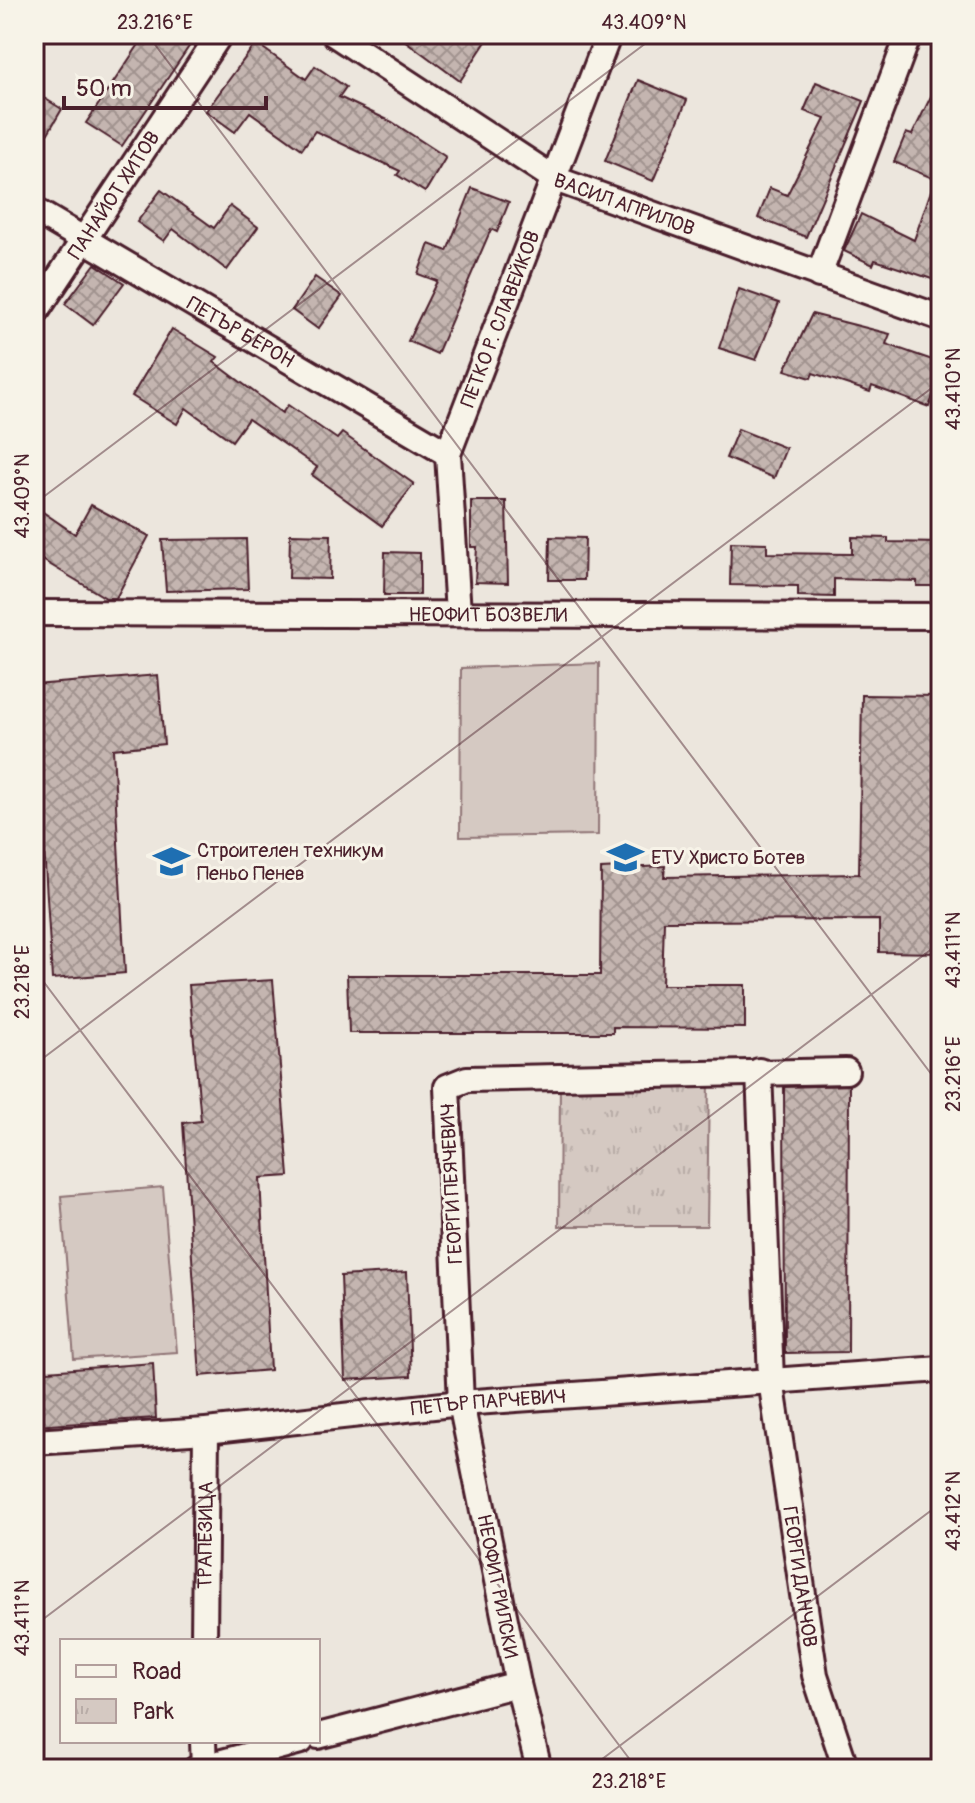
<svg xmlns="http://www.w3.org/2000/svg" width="975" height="1803" font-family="Pangolin,sans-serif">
<defs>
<pattern id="park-tufts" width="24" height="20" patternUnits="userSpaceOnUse" patternTransform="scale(2)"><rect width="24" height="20" fill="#d5c9c2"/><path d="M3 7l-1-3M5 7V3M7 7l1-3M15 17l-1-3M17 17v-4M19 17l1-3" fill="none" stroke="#b8aca7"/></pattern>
<pattern id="building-cross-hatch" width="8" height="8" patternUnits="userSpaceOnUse" patternTransform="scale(2)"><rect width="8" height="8" fill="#c4b5b0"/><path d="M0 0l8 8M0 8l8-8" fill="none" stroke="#a1938f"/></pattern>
</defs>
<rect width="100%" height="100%" fill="#ece6dd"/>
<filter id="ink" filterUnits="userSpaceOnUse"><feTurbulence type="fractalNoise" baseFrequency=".0125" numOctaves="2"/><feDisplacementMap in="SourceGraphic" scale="16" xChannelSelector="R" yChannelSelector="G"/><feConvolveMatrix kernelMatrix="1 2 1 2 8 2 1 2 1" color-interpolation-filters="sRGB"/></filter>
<g filter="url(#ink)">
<g fill="#d5c9c2" stroke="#907476" stroke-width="2">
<path d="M599,663l-1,172 -138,2 1,-169z"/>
<path d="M163,1187l14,165 -103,7 -13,-163z"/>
</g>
<path fill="url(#park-tufts)" stroke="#907476" stroke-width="2" d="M709,1079l-2,147h-148l1,-145z"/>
<g fill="url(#building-cross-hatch)" stroke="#4a1f2b" stroke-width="2">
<path d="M146,34h27l17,11 -68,101 -36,-23z"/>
<path d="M396,34h95l-31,47z"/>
<path d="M256,43l50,36 9,-13 31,21 -7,10 53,25 54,35 -21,35 -28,-17 3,-4 -85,-40 -13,18 -52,-37 -15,20 -29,-21z"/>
<path d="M941,76v206l-66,-22 -2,5 -29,-14 17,-37 53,26 21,-61 -41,-17 12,-29 6,2z"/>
<path d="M638,80l49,20 -34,81 -48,-20z"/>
<path d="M816,82l48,19 -58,136 -48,-19 12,-30 17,7 38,-76 -21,-8z"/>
<path d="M34,92l28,17 -28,48z"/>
<path d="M472,188l37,14 -12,30 -6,-3 -54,125 -29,-13 29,-60 -19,-7 11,-30 18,7z"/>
<path d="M161,190l53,38 16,-22 28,21 -31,43 -54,-41 -9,12 -27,-19z"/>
<path d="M95,264l29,19 -31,42 -28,-21z"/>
<path d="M315,277l27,19 -24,33 -26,-19z"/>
<path d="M739,289l40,14 -23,57 -37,-12z"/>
<path d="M812,314l78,20 -4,10 55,19v11l-12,33 -57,-21 -2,6 -57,-19 -2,5 -26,-8z"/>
<path d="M172,329l46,28 -4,5 68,51 6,-8 49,34 5,-6 72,51 -32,42 -70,-51 5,-8 -69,-48 -16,22 -46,-33 -9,16 -45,-28z"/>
<path d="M738,429l48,19 -12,30 -48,-20z"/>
<path d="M471,501h35l2,82 -33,-1 2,-35h-6z"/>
<path d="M91,505l58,31 -33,62h-10l-72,-43v-49l41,28z"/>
<path d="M290,534l41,1 -1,44 -41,-1z"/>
<path d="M550,537l35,1 -1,42h-35z"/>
<path d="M852,537l36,1v4l53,1v43h-24v-5l-83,-2v18l-36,-1v-10l-68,-1 1,-43 36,1v10l85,1z"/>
<path d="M246,539l2,50 -82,2 -4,-51z"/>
<path d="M385,552l35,1v42h-36z"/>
<path d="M158,675l6,69 -51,5 12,224 -73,6 -18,-294z"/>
<path d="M862,695l79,1v257l-62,-1v-32l-215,1 -2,64h83v43l-132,-1v6h-264l-2,-58h253l1,-106 64,-3 -1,11 195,-3z"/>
<path d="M273,980l16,196 -29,2 10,192 -70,6 -17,-253 18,-2 -12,-136z"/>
<path d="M849,1085l-1,267 -63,1 -1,-266z"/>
<path d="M407,1272l4,104 -66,4 -4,-104z"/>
<path d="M153,1363l3,55 -122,8v-54z"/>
</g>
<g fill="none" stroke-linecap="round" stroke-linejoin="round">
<defs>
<g id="minor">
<path id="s1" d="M334,34l221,145 386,139"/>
<path id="s2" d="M34,210l414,244"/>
<path d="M819,275l90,-241"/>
<path id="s3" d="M34,315l186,-281"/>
<path id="s4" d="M34,613l907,3"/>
<path id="s5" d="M458,613l-10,-159 161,-420"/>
<path id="s6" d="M759,1071l12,309 44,295 31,94"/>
<path id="s7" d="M34,1442l172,-11 255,-28 480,-34"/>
<path id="s8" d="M204,1641l2,-210"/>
<path d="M318,1736l200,-52"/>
<path d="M203,1741l1,28"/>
<path d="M196,1769l105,-28"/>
<path d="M539,1769l-21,-85 -57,-281 -14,-316 20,-8 379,-8"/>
</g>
</defs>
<use href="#minor" stroke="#4a1f2b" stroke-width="30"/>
<use href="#minor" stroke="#f7f3e8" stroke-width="24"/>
</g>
</g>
<path fill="none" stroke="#4a1f2b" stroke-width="2" stroke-opacity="0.45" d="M147,34l794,1053M34,504l624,-470M34,969l603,800M34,1065l907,-684M34,1626l907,-684M589,1769l352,-266"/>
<defs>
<symbol id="school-bare" viewBox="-9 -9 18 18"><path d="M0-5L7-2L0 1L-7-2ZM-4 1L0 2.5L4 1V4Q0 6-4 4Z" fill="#1f6fb2" stroke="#f7f3e8" stroke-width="2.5" paint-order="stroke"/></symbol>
</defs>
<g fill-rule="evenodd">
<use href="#school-bare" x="600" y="832" width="51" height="51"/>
<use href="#school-bare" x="146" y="836" width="51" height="51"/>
</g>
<g text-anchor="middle" stroke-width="6" stroke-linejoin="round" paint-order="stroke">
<g font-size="20" fill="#4a1f2b" stroke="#f7f3e8">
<text dy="7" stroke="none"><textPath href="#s3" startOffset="144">ПАНАЙОТ ХИТОВ</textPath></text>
<text dy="7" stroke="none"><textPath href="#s1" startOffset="338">ВАСИЛ АПРИЛОВ</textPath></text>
<text dy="7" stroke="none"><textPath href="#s5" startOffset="304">ПЕТКО Р. СЛАВЕЙКОВ</textPath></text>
<text dy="7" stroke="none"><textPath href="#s2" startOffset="240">ПЕТЪР БЕРОН</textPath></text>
<text dy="7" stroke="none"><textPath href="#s4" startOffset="454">НЕОФИТ БОЗВЕЛИ</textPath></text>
<text transform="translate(451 1184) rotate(-93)" y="7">ГЕОРГИ ПЕЯЧЕВИЧ</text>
<text dy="7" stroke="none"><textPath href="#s7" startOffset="456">ПЕТЪР ПАРЧЕВИЧ</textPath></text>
<text dy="7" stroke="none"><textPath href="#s8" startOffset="106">ТРАПЕЗИЦА</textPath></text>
<text dy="7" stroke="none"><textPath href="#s6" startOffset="508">ГЕОРГИ ДАНЧОВ</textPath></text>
<text transform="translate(498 1586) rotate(79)" y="7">НЕОФИТ РИЛСКИ</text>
</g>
<g font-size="20" fill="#4a1f2b" stroke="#f7f3e8" text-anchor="start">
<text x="197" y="857">Строителен техникум<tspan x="197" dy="23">Пеньо Пенев</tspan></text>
<text x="651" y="864">ЕТУ Христо Ботев</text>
</g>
</g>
<rect width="975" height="1803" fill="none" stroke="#f7f3e8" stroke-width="88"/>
<rect x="60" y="1639" width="260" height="104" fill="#f7f3e8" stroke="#b29e9c" stroke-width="2"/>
<rect x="76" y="1665" width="40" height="12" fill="#f7f3e8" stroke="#b29e9c" stroke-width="2"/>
<text x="132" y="1679" font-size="24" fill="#4a1f2b">Road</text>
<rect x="76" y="1699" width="40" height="24" fill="url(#park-tufts)" stroke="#b29e9c" stroke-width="2"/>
<text x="132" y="1719" font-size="24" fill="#4a1f2b">Park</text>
<path d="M64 96v12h202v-12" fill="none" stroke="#4a1f2b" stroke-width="4"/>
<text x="76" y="96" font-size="24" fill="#4a1f2b" stroke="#f7f3e8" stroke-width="6" paint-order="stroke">50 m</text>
<rect x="44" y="44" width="887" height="1715" fill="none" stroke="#4a1f2b" stroke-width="3"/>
<g font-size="20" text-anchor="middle" fill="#4a1f2b">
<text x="155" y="29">23.216°E</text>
<text x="644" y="29">43.409°N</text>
<text transform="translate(953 389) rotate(-90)" y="7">43.410°N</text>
<text transform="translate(22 496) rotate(-90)" y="7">43.409°N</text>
<text transform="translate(953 950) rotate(-90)" y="7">43.411°N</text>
<text transform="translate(22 982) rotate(-90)" y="7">23.218°E</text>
<text transform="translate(953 1074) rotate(-90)" y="7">23.216°E</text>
<text transform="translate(953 1511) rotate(-90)" y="7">43.412°N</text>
<text transform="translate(22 1618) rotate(-90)" y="7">43.411°N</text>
<text x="629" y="1788">23.218°E</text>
</g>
</svg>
